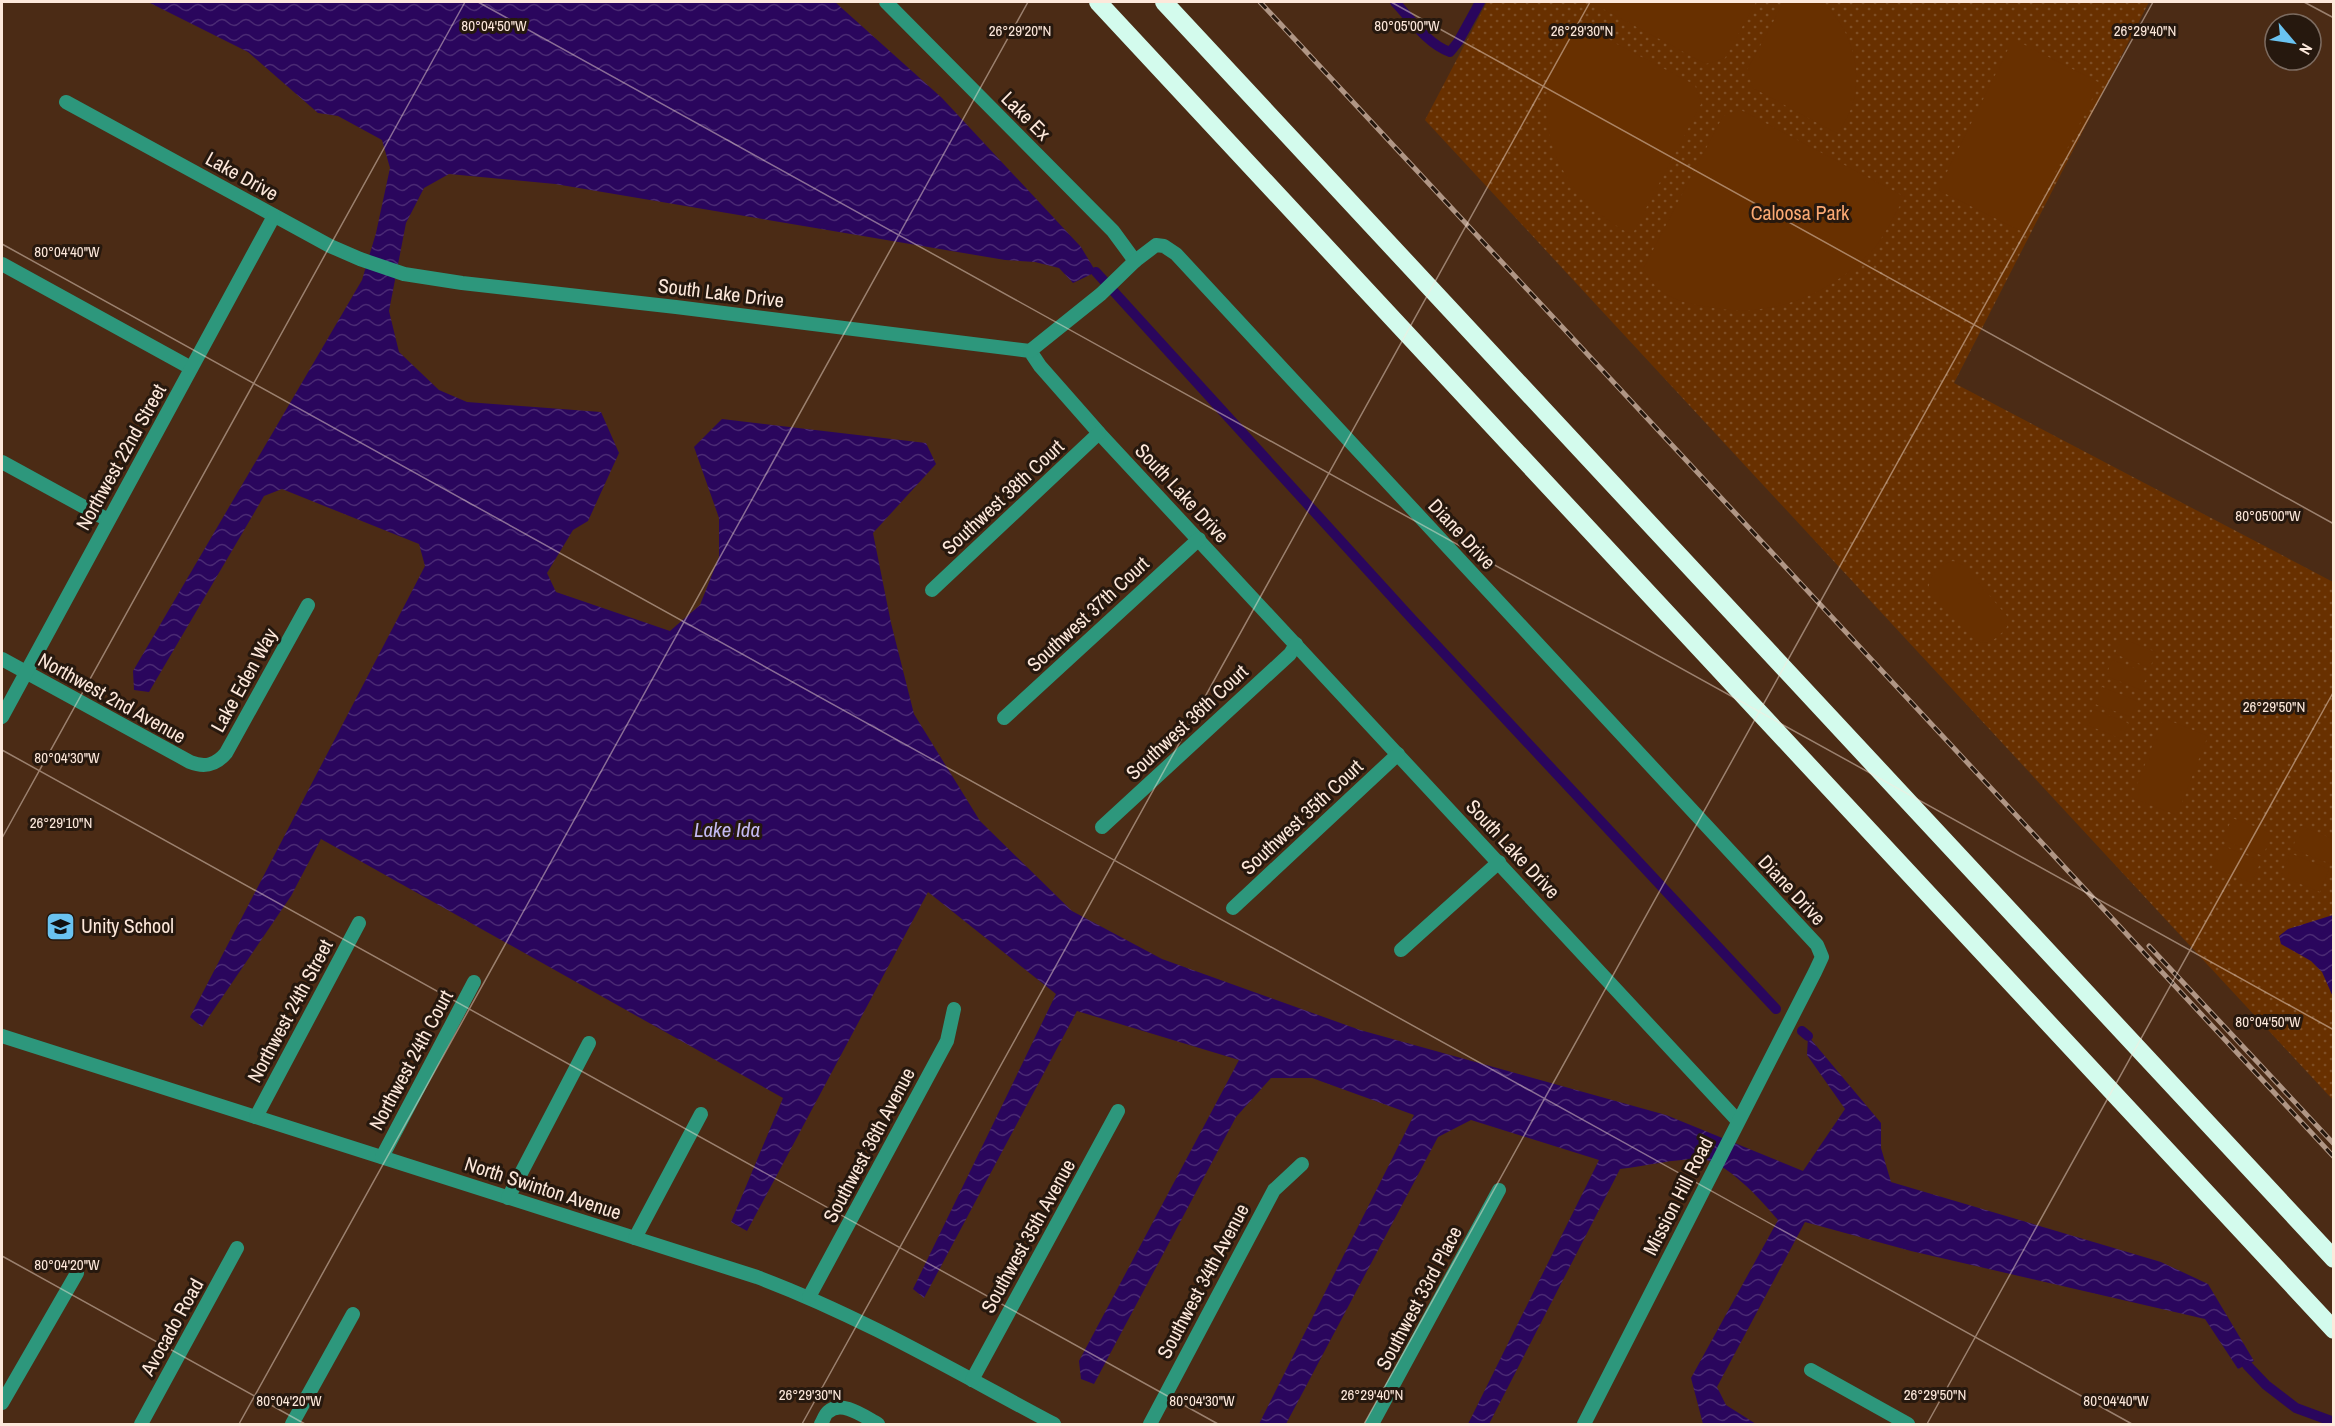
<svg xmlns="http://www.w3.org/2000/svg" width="2335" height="1426" font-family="'Archivo Narrow',sans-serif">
<defs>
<pattern id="park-dots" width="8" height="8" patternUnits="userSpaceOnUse" patternTransform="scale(1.5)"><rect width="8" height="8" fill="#683000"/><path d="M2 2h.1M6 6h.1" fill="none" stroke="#7e4e25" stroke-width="1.8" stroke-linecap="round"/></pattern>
<pattern id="water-waves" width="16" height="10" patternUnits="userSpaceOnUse" patternTransform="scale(1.5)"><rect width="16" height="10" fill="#2a065d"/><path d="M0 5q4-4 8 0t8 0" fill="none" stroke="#4a2a74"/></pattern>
</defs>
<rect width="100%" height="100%" fill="#4b2b15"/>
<path fill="url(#park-dots)" d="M1487,2h662l-195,381 379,199v518l-908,-980z"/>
<g fill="#683000">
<path d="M1590,2h166l-31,56 -19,6z"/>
<path d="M1784,2h36c29,20 42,64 34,97 -3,13 -10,24 -16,35l-85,-46 -6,-18z"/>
<path d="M1571,20l124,65 6,19 -69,131c-87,-47 -108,-130 -61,-215z"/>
<path d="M2013,39l87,44 -75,150 -87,-43z"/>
<path d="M1741,110l164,87c-11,17 -20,40 -34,55 -45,46 -105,68 -168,54 -13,-2 -28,-6 -39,-13 -9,-6 -15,-16 -21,-24l80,-153z"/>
<path d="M1953,561l10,4 44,51v11c-9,10 -19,21 -32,13l-46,-52c-1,-13 12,-24 24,-27z"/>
<path d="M2121,638l35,14 -6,16 -35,-14z"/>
<path d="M2112,660l36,13 -7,17 -35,-14z"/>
<path d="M2102,687l35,14 -6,16 -36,-13z"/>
<path d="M2093,709l35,14 -6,16 -35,-14z"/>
<path d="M2163,718l45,18 -31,79 -45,-17z"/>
<path d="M2232,818l40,15 -9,23 -40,-16z"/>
<path d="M2301,826l32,13v18l-2,7 -39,-15z"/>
<path d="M2221,845l40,16 -9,22 -40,-15z"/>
<path d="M2290,853l39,16 -9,23 -39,-16z"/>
</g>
<g fill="url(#water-waves)">
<path d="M148,2h687l107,96 139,149 15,25 -23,11 -14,-15 -24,-6 -30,-2 -450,-76 -106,-10 -25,14 -18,35 -17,88 10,41 40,38 28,12 134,10 18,41 -31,68 -15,9 -26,43 9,19 114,39 30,-26 19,-48v-39l-25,-71 28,-28 204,24 10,21 -63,69 18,90 23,91 66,107 92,90 90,48 198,71 306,85 137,56 42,-62 -38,-54 1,-19 73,87v25l10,34 270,80 47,22 46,77 -16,8 -33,-50 -294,-68 -106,-29 -88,165 9,18 30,19h-53l-12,-46 87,-158c-16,-19 -53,-61 -79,-61 -26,0 -53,7 -79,10l-131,255h-21l131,-264 -128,-40 -33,17 -152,287h-27l155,-309 -102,-37h-41l-35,39 -142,267 -13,-5 -2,-18 160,-301 -162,-49 -153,287 -11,-9 143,-295 -128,-102 -181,339 -16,-9 52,-124 -462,-259 -30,57 -89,131 -12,-10 235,-451 -6,-22 -137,-55 -18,7 -115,196 -15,-2 -1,-19 229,-391 14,-47 14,-65 -8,-28 -44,-24 -20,-3 -70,-61z"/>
<path d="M2333,915h1l-1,82 -11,-25 -11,-11 -30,-17 -2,-8 9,-7z"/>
</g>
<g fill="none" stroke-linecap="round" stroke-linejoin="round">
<g stroke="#2a065d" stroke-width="10">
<path d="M1395,2c16,17 32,42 55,50l8,-10 22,-40"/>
<path d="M1096,272l316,347 364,390"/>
<path d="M1802,1031l6,5"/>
<path d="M2247,1365l19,20 30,23 38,14"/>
</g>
<g stroke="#2d977c" stroke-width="14">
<path d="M886,2l227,229 22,30"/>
<path d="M66,102l264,144 30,13 44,15 58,9 214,24 354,44 10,15 59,67 639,688"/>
<path d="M2,264l189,104"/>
<path d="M1030,351l71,-57 34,-33 21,-16 8,1 12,8 641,691 5,12 -7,15 -231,452"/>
<path d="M2,462l106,58"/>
<path d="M932,590l167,-157"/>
<path d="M2,659l188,103c15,6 26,3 36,-9l82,-148"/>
<path d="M2,717l272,-501"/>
<path d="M1004,718l195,-179"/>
<path d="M1102,827l188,-173 6,-10"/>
<path d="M1233,908l165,-154"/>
<path d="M1401,950l98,-88"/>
<path d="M2,1036l755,241c104,39 199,95 297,147"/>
<path d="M256,1117l103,-194"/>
<path d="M382,1157l92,-175"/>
<path d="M508,1198l81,-155"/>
<path d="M635,1238l66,-124"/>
<path d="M809,1297l138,-256 7,-32"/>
<path d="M1811,1370l97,54"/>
<path d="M972,1380l146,-269"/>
<path d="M2,1403l75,-130"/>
<path d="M141,1424l96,-176"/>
<path d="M292,1424l61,-110"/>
<path d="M821,1424c2,-3 4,-10 7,-12 14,-13 38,6 50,12"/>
<path d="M1150,1424l124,-234 28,-26"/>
<path d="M1372,1424l127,-234"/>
</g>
<g stroke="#d3fbed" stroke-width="18">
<path d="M1098,2l1236,1328"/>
<path d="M1164,2l1170,1257"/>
</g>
<defs>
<g id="rail">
<path d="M1260,2l1074,1155"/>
<path d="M2149,946l185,198"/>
</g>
</defs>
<use href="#rail" stroke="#b09685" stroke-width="5"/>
<use href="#rail" stroke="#26180e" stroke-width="3" stroke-dasharray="9" stroke-linecap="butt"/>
</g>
<path fill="none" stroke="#fde8db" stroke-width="1.5" stroke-opacity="0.45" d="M478,2l1856,1028M1391,2l943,522M2304,2l30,16M2,244l2130,1180M2,750l1216,674M2,838l463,-836M2,1256l303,168M239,1424l789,-1422M802,1424l788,-1422M1364,1424l789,-1422M1927,1424l407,-733"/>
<defs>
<symbol id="school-square" viewBox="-11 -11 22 22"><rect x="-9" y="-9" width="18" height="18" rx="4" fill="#6ac3f1" stroke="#26180e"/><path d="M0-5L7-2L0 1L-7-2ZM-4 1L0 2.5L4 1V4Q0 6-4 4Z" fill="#111"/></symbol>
</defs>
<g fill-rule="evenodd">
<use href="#school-square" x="44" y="910" width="33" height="33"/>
</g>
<g text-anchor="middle" stroke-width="6" stroke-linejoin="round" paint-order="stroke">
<g font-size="20" fill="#fde8db" stroke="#26180e">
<text transform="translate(1026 116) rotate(45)" y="7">Lake Ex</text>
<text transform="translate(242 176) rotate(29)" y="7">Lake Drive</text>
<text transform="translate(721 293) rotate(7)" y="7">South Lake Drive</text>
<text transform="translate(121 457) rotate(-61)" y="7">Northwest 22nd Street</text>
<text transform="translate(1182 493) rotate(47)" y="7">South Lake Drive</text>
<text transform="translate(1003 497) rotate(-43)" y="7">Southwest 38th Court</text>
<text transform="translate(1462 534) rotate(47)" y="7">Diane Drive</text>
<text transform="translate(1088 614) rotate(-43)" y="7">Southwest 37th Court</text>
<text transform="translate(244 680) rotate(-61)" y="7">Lake Eden Way</text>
<text transform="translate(112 698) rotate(29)" y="7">Northwest 2nd Avenue</text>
<text transform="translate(1187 722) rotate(-43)" y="7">Southwest 36th Court</text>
<text transform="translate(1302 817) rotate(-43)" y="7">Southwest 35th Court</text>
<text transform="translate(1513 849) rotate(47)" y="7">South Lake Drive</text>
<text transform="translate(1792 890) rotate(47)" y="7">Diane Drive</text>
<text transform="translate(290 1011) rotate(-62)" y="7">Northwest 24th Street</text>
<text transform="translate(411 1060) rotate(-62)" y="7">Northwest 24th Court</text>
<text transform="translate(869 1145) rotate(-62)" y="7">Southwest 36th Avenue</text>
<text transform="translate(543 1188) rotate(18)" y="7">North Swinton Avenue</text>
<text transform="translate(1678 1196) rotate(-63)" y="7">Mission Hill Road</text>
<text transform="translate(1028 1236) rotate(-61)" y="7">Southwest 35th Avenue</text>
<text transform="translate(1203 1281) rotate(-62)" y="7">Southwest 34th Avenue</text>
<text transform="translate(1419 1298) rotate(-62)" y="7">Southwest 33rd Place</text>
<text transform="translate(172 1327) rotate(-61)" y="7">Avocado Road</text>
</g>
<g font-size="20" fill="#fba974" stroke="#26180e">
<text x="1800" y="220">Caloosa Park</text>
</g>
<g font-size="20" fill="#fde8db" stroke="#26180e" text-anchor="start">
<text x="81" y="933">Unity School</text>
</g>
<g font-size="21" font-style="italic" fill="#c4baf3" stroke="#26180e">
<text x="727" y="837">Lake Ida</text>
</g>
</g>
<g font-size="15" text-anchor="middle" fill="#fde8db" stroke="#26180e" stroke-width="6" stroke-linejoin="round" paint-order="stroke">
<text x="494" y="31">80°04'50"W</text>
<text x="1407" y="31">80°05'00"W</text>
<text x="1020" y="36">26°29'20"N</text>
<text x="1582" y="36">26°29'30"N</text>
<text x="2145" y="36">26°29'40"N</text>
<text x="67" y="257">80°04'40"W</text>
<text x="2268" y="521">80°05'00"W</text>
<text x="2274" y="712">26°29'50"N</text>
<text x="67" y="763">80°04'30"W</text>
<text x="61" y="828">26°29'10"N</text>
<text x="2268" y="1027">80°04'50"W</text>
<text x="67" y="1270">80°04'20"W</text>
<text x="810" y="1400">26°29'30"N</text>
<text x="1372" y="1400">26°29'40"N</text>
<text x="1935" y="1400">26°29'50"N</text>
<text x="289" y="1406">80°04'20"W</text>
<text x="1202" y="1406">80°04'30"W</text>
<text x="2116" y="1406">80°04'40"W</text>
</g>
<rect width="2335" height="1426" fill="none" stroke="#fde8db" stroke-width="6"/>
<g transform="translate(2293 42) rotate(119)"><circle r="28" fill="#26180e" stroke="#7c6b60" stroke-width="1.5"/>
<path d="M0-4.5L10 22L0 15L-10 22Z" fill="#6ac3f1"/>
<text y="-9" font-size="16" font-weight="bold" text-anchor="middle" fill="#fde8db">N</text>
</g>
</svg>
